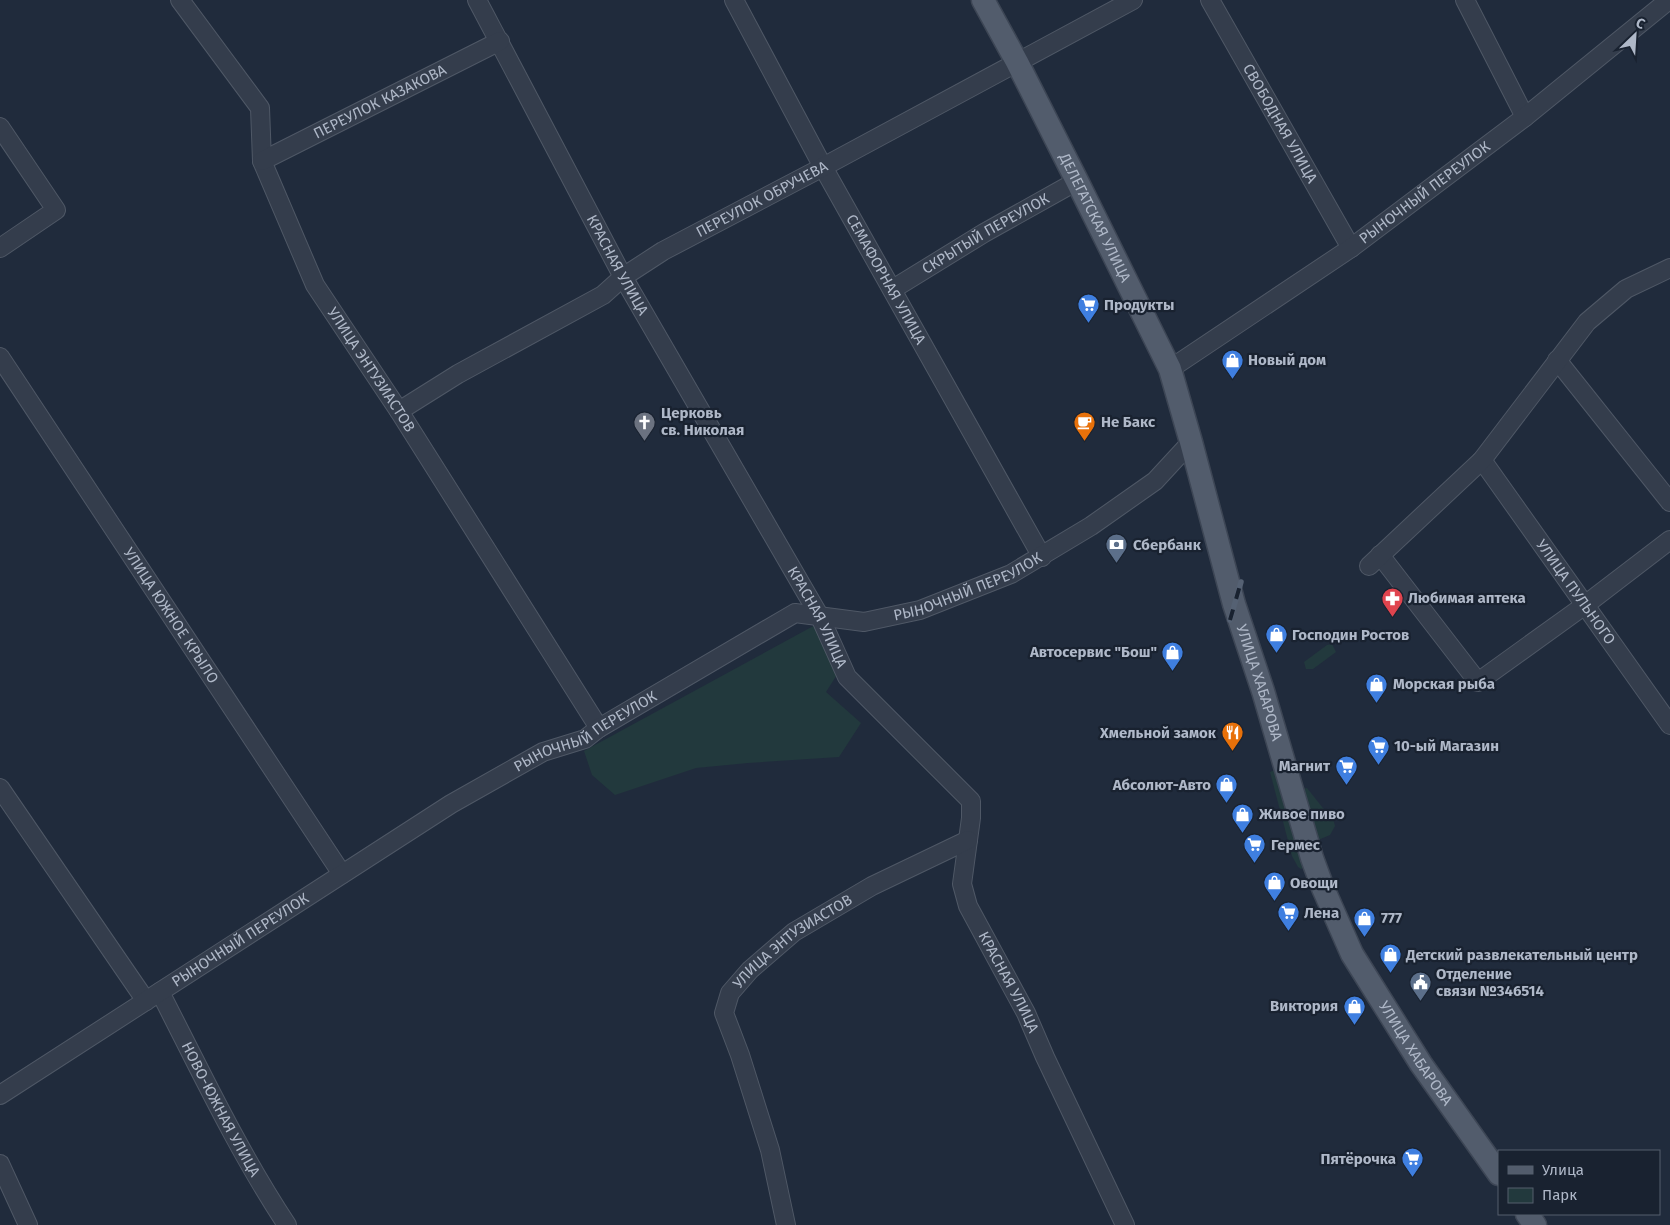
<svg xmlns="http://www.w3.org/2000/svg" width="1670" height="1225" font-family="'Fira Sans',sans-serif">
<rect width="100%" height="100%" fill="#202b3c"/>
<g fill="#22393d">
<path d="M817,624l23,46 -14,22 35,31 -22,34 -91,6 -52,5 -81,27 -23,-20 -8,-24z"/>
<path d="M1332,644l4,8 -23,17h-7l-2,-7 23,-17z"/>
<path d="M1277,769l28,98 -4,2 -3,-2 -6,-11 -22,-84z"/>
<path d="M1307,788l27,34 1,4 -5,9 -12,5 -15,-51z"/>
</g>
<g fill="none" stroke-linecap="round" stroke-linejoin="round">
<defs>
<g id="minor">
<path id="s1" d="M180,0l80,108 2,53 53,124 84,126 200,317"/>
<path id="s2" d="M477,0l146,277 197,340 27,60 124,124v17l-9,66 6,22 58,107 19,44 80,168"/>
<path id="s3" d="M734,0l89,167 219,390"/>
<path id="s4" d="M1210,0l141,248"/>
<path d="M1465,0l60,117"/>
<path d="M0,127l56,83 -56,38"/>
<path id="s5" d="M262,161l238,-120"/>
<path id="s6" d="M893,289l91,-56 93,-52"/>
<path id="s7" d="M0,357l342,517"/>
<path d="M1557,360l113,142"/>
<path id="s8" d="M1170,369l181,-121 174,-131 144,-117"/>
<path id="s9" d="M399,411l59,-37 145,-79 20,-18 40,-26 160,-84 310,-167"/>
<path id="s10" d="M1482,460l188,265"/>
<path d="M1380,555l98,127 107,-77 85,-65"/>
<path d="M1369,566l113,-106 105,-138 39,-33 44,-21"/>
<path d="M0,788l146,213"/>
<path id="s11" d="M160,992c40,78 78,159 127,233"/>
<path id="s12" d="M0,1095l451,-291 92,-52 42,-13 14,-11 196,-115 69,9 56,-12 91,-36 80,-48 64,-45 36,-39"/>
<path d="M0,1164l28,61"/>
<path id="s13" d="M786,1225l-16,-75 -30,-95 -16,-42 6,-20 20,-23 44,-38 78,-46 96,-46"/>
</g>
<g id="major">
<path id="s14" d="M983,0l34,62 60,119 93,188 21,73 43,162 29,87 49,167 11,30 29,66 69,110 78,110"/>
<path d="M1527,1214l8,11"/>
</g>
</defs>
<use href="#minor" stroke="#4f5866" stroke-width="20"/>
<use href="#major" stroke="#3d4655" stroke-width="25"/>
<use href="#minor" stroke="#343d4c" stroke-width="18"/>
<use href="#major" stroke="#525c6c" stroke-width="22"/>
<defs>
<path id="rail" d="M1230,620l11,-38"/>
</defs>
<use href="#rail" stroke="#556173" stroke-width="5.5"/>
<use href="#rail" stroke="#192230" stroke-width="4" stroke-dasharray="11" stroke-linecap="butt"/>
</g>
<defs>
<symbol id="supermarket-pin" viewBox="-11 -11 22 30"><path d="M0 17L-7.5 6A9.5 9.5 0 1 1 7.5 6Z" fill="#3f7fe0" stroke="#192230"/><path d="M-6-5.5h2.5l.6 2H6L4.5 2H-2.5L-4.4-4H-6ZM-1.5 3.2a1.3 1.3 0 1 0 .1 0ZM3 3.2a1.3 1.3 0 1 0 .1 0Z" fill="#fff"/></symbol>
<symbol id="shop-pin" viewBox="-11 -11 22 30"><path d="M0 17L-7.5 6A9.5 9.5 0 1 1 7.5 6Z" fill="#3f7fe0" stroke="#192230"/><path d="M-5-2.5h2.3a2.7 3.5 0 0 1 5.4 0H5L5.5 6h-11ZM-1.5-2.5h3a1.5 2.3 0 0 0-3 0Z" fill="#fff"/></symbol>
<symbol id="church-pin" viewBox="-11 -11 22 30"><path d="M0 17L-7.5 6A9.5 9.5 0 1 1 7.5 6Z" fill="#6b7280" stroke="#192230"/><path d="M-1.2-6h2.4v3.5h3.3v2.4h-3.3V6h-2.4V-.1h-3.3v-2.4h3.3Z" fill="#fff"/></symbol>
<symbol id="cafe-pin" viewBox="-11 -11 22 30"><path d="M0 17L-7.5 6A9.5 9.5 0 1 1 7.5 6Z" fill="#e8710a" stroke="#192230"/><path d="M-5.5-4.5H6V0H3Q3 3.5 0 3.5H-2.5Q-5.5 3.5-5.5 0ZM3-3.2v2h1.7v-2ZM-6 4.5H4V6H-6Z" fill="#fff"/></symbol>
<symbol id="bank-pin" viewBox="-11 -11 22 30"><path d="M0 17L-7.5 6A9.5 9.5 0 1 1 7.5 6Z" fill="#5c6f8a" stroke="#192230"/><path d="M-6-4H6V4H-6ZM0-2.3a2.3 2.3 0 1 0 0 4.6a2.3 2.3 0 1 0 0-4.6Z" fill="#fff"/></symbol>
<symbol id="pharmacy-pin" viewBox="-11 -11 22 30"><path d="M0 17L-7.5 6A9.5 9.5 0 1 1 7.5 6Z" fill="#e0444e" stroke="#192230"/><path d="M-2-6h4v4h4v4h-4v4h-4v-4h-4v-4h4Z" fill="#fff"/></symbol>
<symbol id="restaurant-pin" viewBox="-11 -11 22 30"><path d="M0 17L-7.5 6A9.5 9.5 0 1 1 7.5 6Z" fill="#e8710a" stroke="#192230"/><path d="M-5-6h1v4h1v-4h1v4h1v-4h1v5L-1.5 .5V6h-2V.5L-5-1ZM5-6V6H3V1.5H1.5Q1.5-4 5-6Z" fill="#fff"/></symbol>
<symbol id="civic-pin" viewBox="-11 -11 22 30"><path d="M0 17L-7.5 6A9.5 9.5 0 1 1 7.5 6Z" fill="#5c6f8a" stroke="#192230"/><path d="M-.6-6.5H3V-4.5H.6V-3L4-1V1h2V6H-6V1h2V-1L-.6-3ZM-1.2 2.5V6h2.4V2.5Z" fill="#fff"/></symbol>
</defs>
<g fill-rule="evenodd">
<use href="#supermarket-pin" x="1076" y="292" width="25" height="34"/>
<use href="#shop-pin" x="1220" y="348" width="25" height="34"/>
<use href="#church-pin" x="632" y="410" width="25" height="34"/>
<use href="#cafe-pin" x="1072" y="410" width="25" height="34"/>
<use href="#bank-pin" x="1104" y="532" width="25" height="34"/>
<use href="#pharmacy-pin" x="1380" y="586" width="25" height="34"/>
<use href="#shop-pin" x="1264" y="622" width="25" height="34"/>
<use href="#shop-pin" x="1160" y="640" width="25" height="34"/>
<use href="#shop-pin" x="1364" y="672" width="25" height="34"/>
<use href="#restaurant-pin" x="1220" y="720" width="25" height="34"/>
<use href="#supermarket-pin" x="1366" y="734" width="25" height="34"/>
<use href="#supermarket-pin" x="1334" y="754" width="25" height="34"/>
<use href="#shop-pin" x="1214" y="772" width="25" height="34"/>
<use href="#shop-pin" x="1230" y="802" width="25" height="34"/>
<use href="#supermarket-pin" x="1242" y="832" width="25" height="34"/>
<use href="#shop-pin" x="1262" y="870" width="25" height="34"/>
<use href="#supermarket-pin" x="1276" y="900" width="25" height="34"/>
<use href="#shop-pin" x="1352" y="906" width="25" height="34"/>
<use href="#shop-pin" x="1378" y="942" width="25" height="34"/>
<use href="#civic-pin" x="1408" y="970" width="25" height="34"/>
<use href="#shop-pin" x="1342" y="994" width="25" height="34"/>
<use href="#supermarket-pin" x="1400" y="1146" width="25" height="34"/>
</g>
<g text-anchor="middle" stroke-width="4.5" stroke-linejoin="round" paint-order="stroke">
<g font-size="15" fill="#afb8c8" stroke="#192230">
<text dy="5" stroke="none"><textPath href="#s5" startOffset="132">ПЕРЕУЛОК КАЗАКОВА</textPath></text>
<text dy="5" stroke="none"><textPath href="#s4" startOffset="142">СВОБОДНАЯ УЛИЦА</textPath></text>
<text dy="5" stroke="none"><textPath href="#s8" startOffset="310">РЫНОЧНЫЙ ПЕРЕУЛОК</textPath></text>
<text dy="5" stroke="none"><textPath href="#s9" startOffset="421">ПЕРЕУЛОК ОБРУЧЕВА</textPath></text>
<text dy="5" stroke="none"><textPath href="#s14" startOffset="245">ДЕЛЕГАТСКАЯ УЛИЦА</textPath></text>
<text dy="5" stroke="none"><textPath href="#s6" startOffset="108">СКРЫТЫЙ ПЕРЕУЛОК</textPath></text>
<text dy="5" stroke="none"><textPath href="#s2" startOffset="300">КРАСНАЯ УЛИЦА</textPath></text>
<text dy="5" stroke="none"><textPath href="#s3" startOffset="318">СЕМАФОРНАЯ УЛИЦА</textPath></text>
<text dy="5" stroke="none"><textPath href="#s1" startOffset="424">УЛИЦА ЭНТУЗИАСТОВ</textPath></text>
<text dy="5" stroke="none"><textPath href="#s12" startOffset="1111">РЫНОЧНЫЙ ПЕРЕУЛОК</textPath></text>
<text dy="5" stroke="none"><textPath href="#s10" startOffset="162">УЛИЦА ПУЛЬНОГО</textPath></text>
<text dy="5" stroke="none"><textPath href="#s7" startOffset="310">УЛИЦА ЮЖНОЕ КРЫЛО</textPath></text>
<text dy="5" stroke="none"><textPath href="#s2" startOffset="705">КРАСНАЯ УЛИЦА</textPath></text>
<text dy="5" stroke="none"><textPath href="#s14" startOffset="740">УЛИЦА ХАБАРОВА</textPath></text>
<text dy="5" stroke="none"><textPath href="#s12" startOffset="690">РЫНОЧНЫЙ ПЕРЕУЛОК</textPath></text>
<text dy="5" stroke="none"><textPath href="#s12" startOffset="286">РЫНОЧНЫЙ ПЕРЕУЛОК</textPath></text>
<text dy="5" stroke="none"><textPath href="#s13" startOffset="324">УЛИЦА ЭНТУЗИАСТОВ</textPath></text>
<text dy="5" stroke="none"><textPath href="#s2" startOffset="1140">КРАСНАЯ УЛИЦА</textPath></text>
<text dy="5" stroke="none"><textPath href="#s14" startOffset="1145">УЛИЦА ХАБАРОВА</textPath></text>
<text dy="5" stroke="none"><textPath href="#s11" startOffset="132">НОВО-ЮЖНАЯ УЛИЦА</textPath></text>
</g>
<g font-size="15" font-weight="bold" fill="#afb8c8" stroke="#192230" text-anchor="start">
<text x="1104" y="310">Продукты</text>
<text x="1248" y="365">Новый дом</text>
<text x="661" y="418">Церковь<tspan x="661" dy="17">св. Николая</tspan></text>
<text x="1101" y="427">Не Бакс</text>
<text x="1133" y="550">Сбербанк</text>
<text x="1408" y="603">Любимая аптека</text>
<text x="1292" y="640">Господин Ростов</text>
<text x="1157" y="657" text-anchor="end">Автосервис "Бош"</text>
<text x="1393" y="689">Морская рыба</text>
<text x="1216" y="738" text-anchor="end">Хмельной замок</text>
<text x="1394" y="751">10-ый Магазин</text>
<text x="1330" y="771" text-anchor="end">Магнит</text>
<text x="1211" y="790" text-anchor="end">Абсолют-Авто</text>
<text x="1259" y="819">Живое пиво</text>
<text x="1271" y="850">Гермес</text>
<text x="1290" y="888">Овощи</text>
<text x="1304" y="918">Лена</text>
<text x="1381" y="923">777</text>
<text x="1406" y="960">Детский развлекательный центр</text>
<text x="1436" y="979">Отделение<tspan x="1436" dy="17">связи №346514</tspan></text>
<text x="1338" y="1011" text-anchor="end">Виктория</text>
<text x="1396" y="1164" text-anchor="end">Пятёрочка</text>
</g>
</g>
<rect x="1498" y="1150" width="162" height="65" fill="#192230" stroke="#555e6d"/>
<rect x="1508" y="1166" width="25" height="8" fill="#525c6c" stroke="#555e6d"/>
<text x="1542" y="1175" font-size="15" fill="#afb8c8">Улица</text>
<rect x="1508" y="1188" width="25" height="15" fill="#22393d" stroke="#555e6d"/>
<text x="1542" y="1200" font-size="15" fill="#afb8c8">Парк</text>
<g transform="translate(1635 35) rotate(25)" stroke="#192230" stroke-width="4" paint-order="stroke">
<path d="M0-4L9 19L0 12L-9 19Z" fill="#afb8c8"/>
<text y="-8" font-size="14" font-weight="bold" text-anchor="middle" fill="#afb8c8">С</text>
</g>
</svg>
